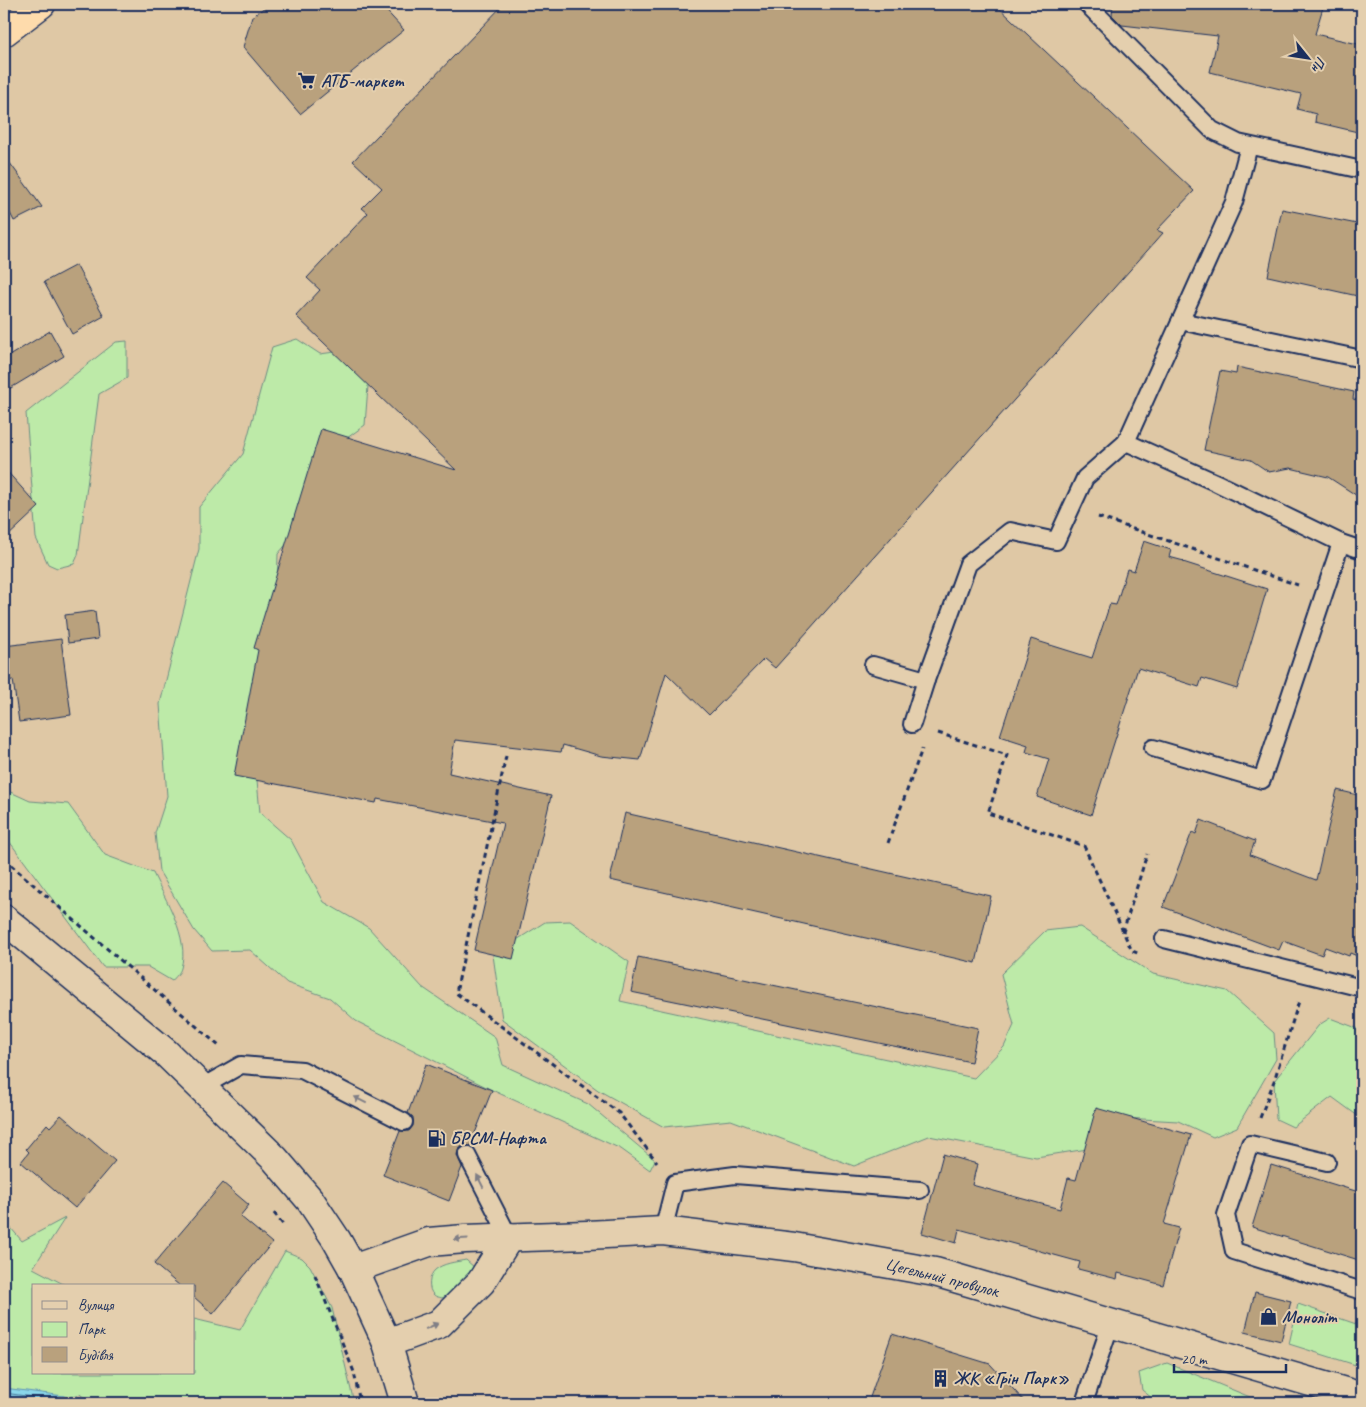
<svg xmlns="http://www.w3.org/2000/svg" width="1366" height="1407" font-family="Caveat,sans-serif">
<rect width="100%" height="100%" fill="#dfc8a5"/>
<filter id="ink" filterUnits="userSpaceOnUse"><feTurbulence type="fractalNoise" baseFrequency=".02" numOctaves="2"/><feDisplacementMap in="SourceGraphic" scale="10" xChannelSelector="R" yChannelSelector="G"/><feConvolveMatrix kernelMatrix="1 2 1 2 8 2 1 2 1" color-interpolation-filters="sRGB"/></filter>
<g filter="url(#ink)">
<g fill="#bdeaa8" stroke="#6c8c83">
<path d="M297,339l23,15 51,-7 -6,78 -44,32 -2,49 -41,48 -3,111 -20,93 5,55 31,27 33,62 45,26 53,59 73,50 8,28 85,39 67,56 -5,10 -29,-21 -129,-59 -136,-69 -26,-23 -43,-15 -37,-33 -38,1 -18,-21 -35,-59 -4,-38 12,-37 -7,-92 39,-155v-42l44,-53 29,-107z"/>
<path d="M127,341v37l-28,16 -21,161 -4,9 -17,4 -9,-4 -12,-26 -10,-125 90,-71z"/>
<path d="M6,790l24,11 38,3 37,51 48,18c12,26 37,65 28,95 -1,5 -6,9 -9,13l-24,-14h-45l-97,-130 -2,-4v-41z"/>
<path d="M570,921l59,41 -9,39 354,77 30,-31 10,-22 -13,-51 44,-43 35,-4 73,47 74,17 47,42 2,26 -39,68 -24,10 -35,-16 -54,-3 -30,30 -58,9 -107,-21 -75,30 -123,-46 -67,7 -66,-37 -96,-71 -9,-64 52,-33z"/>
<path d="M1330,1018l32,12v89l-30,-22 -39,30 -17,-8 -2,-38 45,-56z"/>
<path d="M65,1218l-32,50 34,18h-33v87h160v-54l46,11 45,-79 17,7 8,8 22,42 22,95h-264l-10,-9 -29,9h-47v-183l18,21z"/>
<path d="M466,1260l9,8 -4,11 -20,15 -9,4c-3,-1 -6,-1 -8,-3 -7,-5 -5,-20 1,-25 8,-7 21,-8 31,-10z"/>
<path d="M1298,1304l64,22v41l-73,-23z"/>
<path d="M1167,1363l83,34 25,3 2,3h-119l-16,-13 -3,-17z"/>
</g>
<path fill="#8ad6ea" stroke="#5e93b2" d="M4,1388l60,8 10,7h-70z"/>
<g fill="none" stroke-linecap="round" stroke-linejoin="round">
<path stroke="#477296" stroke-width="1" d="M4,1393l58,8 3,2"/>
</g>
<g fill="#b9a17d" stroke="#1b2f5e">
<path d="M269,4h111l24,26 -104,84 -57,-67 9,-30z"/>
<path d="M504,4h491l199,187 -37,39 6,3 -388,435 -11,-9 -55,56 -43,-42 -26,87 -39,-4 -38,-11 -2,7 -106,-12 -6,33 102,23 -38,163 -39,-9 29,-127 -126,-24 -1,4 -142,-27 24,-126 -4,-2 67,-219 135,41 -160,-154 24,-26 -13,-12 61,-65 -6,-5 20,-20 -29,-27z"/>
<path d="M1113,4h211l-9,30 47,11v88l-47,-11 1,-8 -19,-5 4,-15 -91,-22 8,-36 -96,-11 -10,-10z"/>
<path d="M4,155l38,52 -28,14 -10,-20z"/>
<path d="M1282,209l80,16v72l-94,-21z"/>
<path d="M76,265l28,51 -32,18 -28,-52z"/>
<path d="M50,331l14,25 -60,36v-33z"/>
<path d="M1237,367l117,25 -1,7 9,2v98l-34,-22 -38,-9 -21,4 -18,-12 -47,-10 16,-79 16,3z"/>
<path d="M4,468l35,39 -35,33z"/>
<path d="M1144,541l27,9 -2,7 15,4 -1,1 84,27 -30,100 -35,-11 -3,9 -61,-19 -47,147 -54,-18 12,-38 -23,-7 2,-7 -28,-9 31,-97 61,19 18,-54 6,1 11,-36 7,2z"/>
<path d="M95,611l3,28 -30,4 -3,-28z"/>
<path d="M61,639l10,76 -52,7 -6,-42 -9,1v-35z"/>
<path d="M1337,790l25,6v162l-12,-5 -1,3 -24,-9 -3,8 -39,-14 -4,9 -116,-43 29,-75 4,2 5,-14 54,21 -5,14 66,25z"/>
<path d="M625,813l366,83 -15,67 -366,-83z"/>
<path d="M638,957l340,71 -7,34 -340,-70z"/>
<path d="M426,1064l66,26 -22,56h-7l-5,4 -1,5 5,12 -13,34 -66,-26 17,-44h9l4,-5v-9l-5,-4z"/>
<path d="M1096,1108l95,27 -27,89 15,4 -16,57 -45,-12 -1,6 -39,-10 2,-7 -121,-33 -3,14 -34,-10 21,-79 34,10 -5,21 88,24 8,-31 8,2z"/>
<path d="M61,1115l54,46 -40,47 -54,-46 8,-10 -3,-3 21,-25 3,3z"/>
<path d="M1271,1165l91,28v68l-110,-34z"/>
<path d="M223,1183l26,22 -9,11 32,27 -59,71 -19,-17v-11h-14l-26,-22z"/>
<path d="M1255,1292l36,9 -10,40 -36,-9z"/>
<path d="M892,1334l98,30 36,39h-158z"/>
</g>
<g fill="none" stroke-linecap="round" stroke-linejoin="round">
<defs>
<g id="service">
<path d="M1087,4l125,126 26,13 124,27"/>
<path d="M1249,146l-15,56 -108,240 91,41 124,60 21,7"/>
<path d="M1180,321l182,38"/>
<path d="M873,665l53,15 42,-116 42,-33 46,10 29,-63 41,-36"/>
<path d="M912,724l14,-44"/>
<path d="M1153,748l109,32 79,-237"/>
<path d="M1164,939l198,49"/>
<path d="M202,1087l39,-22 61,5 102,52"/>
<path d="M467,1155l42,82"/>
<path d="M1327,1162l-77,-18 -24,71 8,36 128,40"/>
<path d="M663,1231l12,-48 60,-8 185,15"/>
<path d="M1084,1403l27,-80"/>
</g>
<g id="minor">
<path d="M4,919l162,134 109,106 35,41 26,39 17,30 34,74 18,60"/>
<path d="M353,1269l76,-27 36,-3 122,-4 76,-4 131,16 141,25 427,125"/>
<path d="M387,1343l52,-19 42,-42 28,-45"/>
</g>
<path id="trunk" d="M4,32l37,-28"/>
</defs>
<use href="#service" stroke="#1b2f5e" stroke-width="20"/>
<use href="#minor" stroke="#1b2f5e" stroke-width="31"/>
<use href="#trunk" stroke="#1b2f5e" stroke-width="31"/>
<g stroke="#1b2f5e" stroke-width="3" stroke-dasharray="5 4" stroke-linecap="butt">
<path d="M1098,517l200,68"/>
<path d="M938,733l69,22 -19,58 96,33 48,105 8,3"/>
<path d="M506,756l-50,237 163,120 38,49"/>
<path d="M888,843l34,-94"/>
<path d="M4,859l215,187"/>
<path d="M1123,932l24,-78"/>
<path d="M1260,1118l14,-37 25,-80"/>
<path d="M274,1213l11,14"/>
<path d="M315,1275l39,97 6,31"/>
</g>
<use href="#service" stroke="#e4cfae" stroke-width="16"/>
<use href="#minor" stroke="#e4cfae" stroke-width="28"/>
<use href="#trunk" stroke="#fedbac" stroke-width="28"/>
</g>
<defs><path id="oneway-solid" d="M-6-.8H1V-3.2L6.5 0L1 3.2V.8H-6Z" transform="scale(1.25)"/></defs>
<g fill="#807f86">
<use href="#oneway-solid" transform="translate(360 1100) rotate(-154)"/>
<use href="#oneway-solid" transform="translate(480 1181) rotate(-117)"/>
<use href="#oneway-solid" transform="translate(461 1239) rotate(176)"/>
<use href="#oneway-solid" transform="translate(432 1326) rotate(-24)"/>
</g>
</g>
<defs>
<symbol id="supermarket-bare" viewBox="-9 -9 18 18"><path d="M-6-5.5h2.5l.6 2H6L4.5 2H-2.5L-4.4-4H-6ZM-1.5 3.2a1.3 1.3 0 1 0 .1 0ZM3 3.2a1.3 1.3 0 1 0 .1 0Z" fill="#1b2f5e" stroke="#e4cfae" stroke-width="2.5" paint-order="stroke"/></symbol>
<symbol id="fuel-bare" viewBox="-9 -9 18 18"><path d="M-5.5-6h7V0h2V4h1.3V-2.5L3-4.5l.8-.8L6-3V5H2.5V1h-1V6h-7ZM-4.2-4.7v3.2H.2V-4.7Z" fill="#1b2f5e" stroke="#e4cfae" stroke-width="2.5" paint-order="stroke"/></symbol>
<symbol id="shop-bare" viewBox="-9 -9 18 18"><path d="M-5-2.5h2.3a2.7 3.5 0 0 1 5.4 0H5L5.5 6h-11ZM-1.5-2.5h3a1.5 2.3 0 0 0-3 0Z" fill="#1b2f5e" stroke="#e4cfae" stroke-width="2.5" paint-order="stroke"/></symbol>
<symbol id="building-bare" viewBox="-9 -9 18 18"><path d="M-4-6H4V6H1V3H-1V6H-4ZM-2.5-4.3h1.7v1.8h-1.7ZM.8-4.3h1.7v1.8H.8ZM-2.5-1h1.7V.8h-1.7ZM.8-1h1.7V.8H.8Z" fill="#1b2f5e" stroke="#e4cfae" stroke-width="2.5" paint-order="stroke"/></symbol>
</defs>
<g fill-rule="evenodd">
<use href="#supermarket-bare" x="294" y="68" width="25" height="25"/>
<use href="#fuel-bare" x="424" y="1126" width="25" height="25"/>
<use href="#shop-bare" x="1256" y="1304" width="25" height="25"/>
<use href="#building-bare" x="928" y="1366" width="25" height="25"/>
</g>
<g text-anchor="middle" stroke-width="4" stroke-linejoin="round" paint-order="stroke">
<g font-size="18" font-weight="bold" fill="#1b2f5e" stroke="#e4cfae" text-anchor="start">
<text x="321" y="87">АТБ-маркет</text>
<text x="450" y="1144">БРСМ-Нафта</text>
<text x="1282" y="1323">Моноліт</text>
<text x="954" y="1384">ЖК «Грін Парк»</text>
</g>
<g font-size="18" fill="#1b2f5e" stroke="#e4cfae">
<text transform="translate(942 1277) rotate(14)" y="6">Цегельний провулок</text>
</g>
</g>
<rect width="1366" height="1407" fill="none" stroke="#e4cfae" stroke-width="20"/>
<rect x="10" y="10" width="1346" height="1387" fill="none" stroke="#1b2f5e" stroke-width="2" filter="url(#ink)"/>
<rect x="32" y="1284" width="162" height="90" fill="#e4cfae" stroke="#948f8e"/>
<rect x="42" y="1301" width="25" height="8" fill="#e4cfae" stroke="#948f8e"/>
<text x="78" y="1310" font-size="15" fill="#1b2f5e">Вулиця</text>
<rect x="42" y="1322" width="25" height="15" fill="#bdeaa8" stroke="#948f8e"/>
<text x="78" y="1334" font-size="15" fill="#1b2f5e">Парк</text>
<rect x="42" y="1347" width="25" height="15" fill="#b9a17d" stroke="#948f8e"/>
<text x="78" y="1360" font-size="15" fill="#1b2f5e">Будівля</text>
<g transform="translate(1308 58) rotate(120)" stroke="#e4cfae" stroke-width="4" paint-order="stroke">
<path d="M0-4L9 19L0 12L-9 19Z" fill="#1b2f5e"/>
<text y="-8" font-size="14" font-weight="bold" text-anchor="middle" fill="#1b2f5e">Пн</text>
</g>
<path d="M1174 1364v8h112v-8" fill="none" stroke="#1b2f5e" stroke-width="2.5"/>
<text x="1181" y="1364" font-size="15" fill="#1b2f5e" stroke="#e4cfae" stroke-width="4" paint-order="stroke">20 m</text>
</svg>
